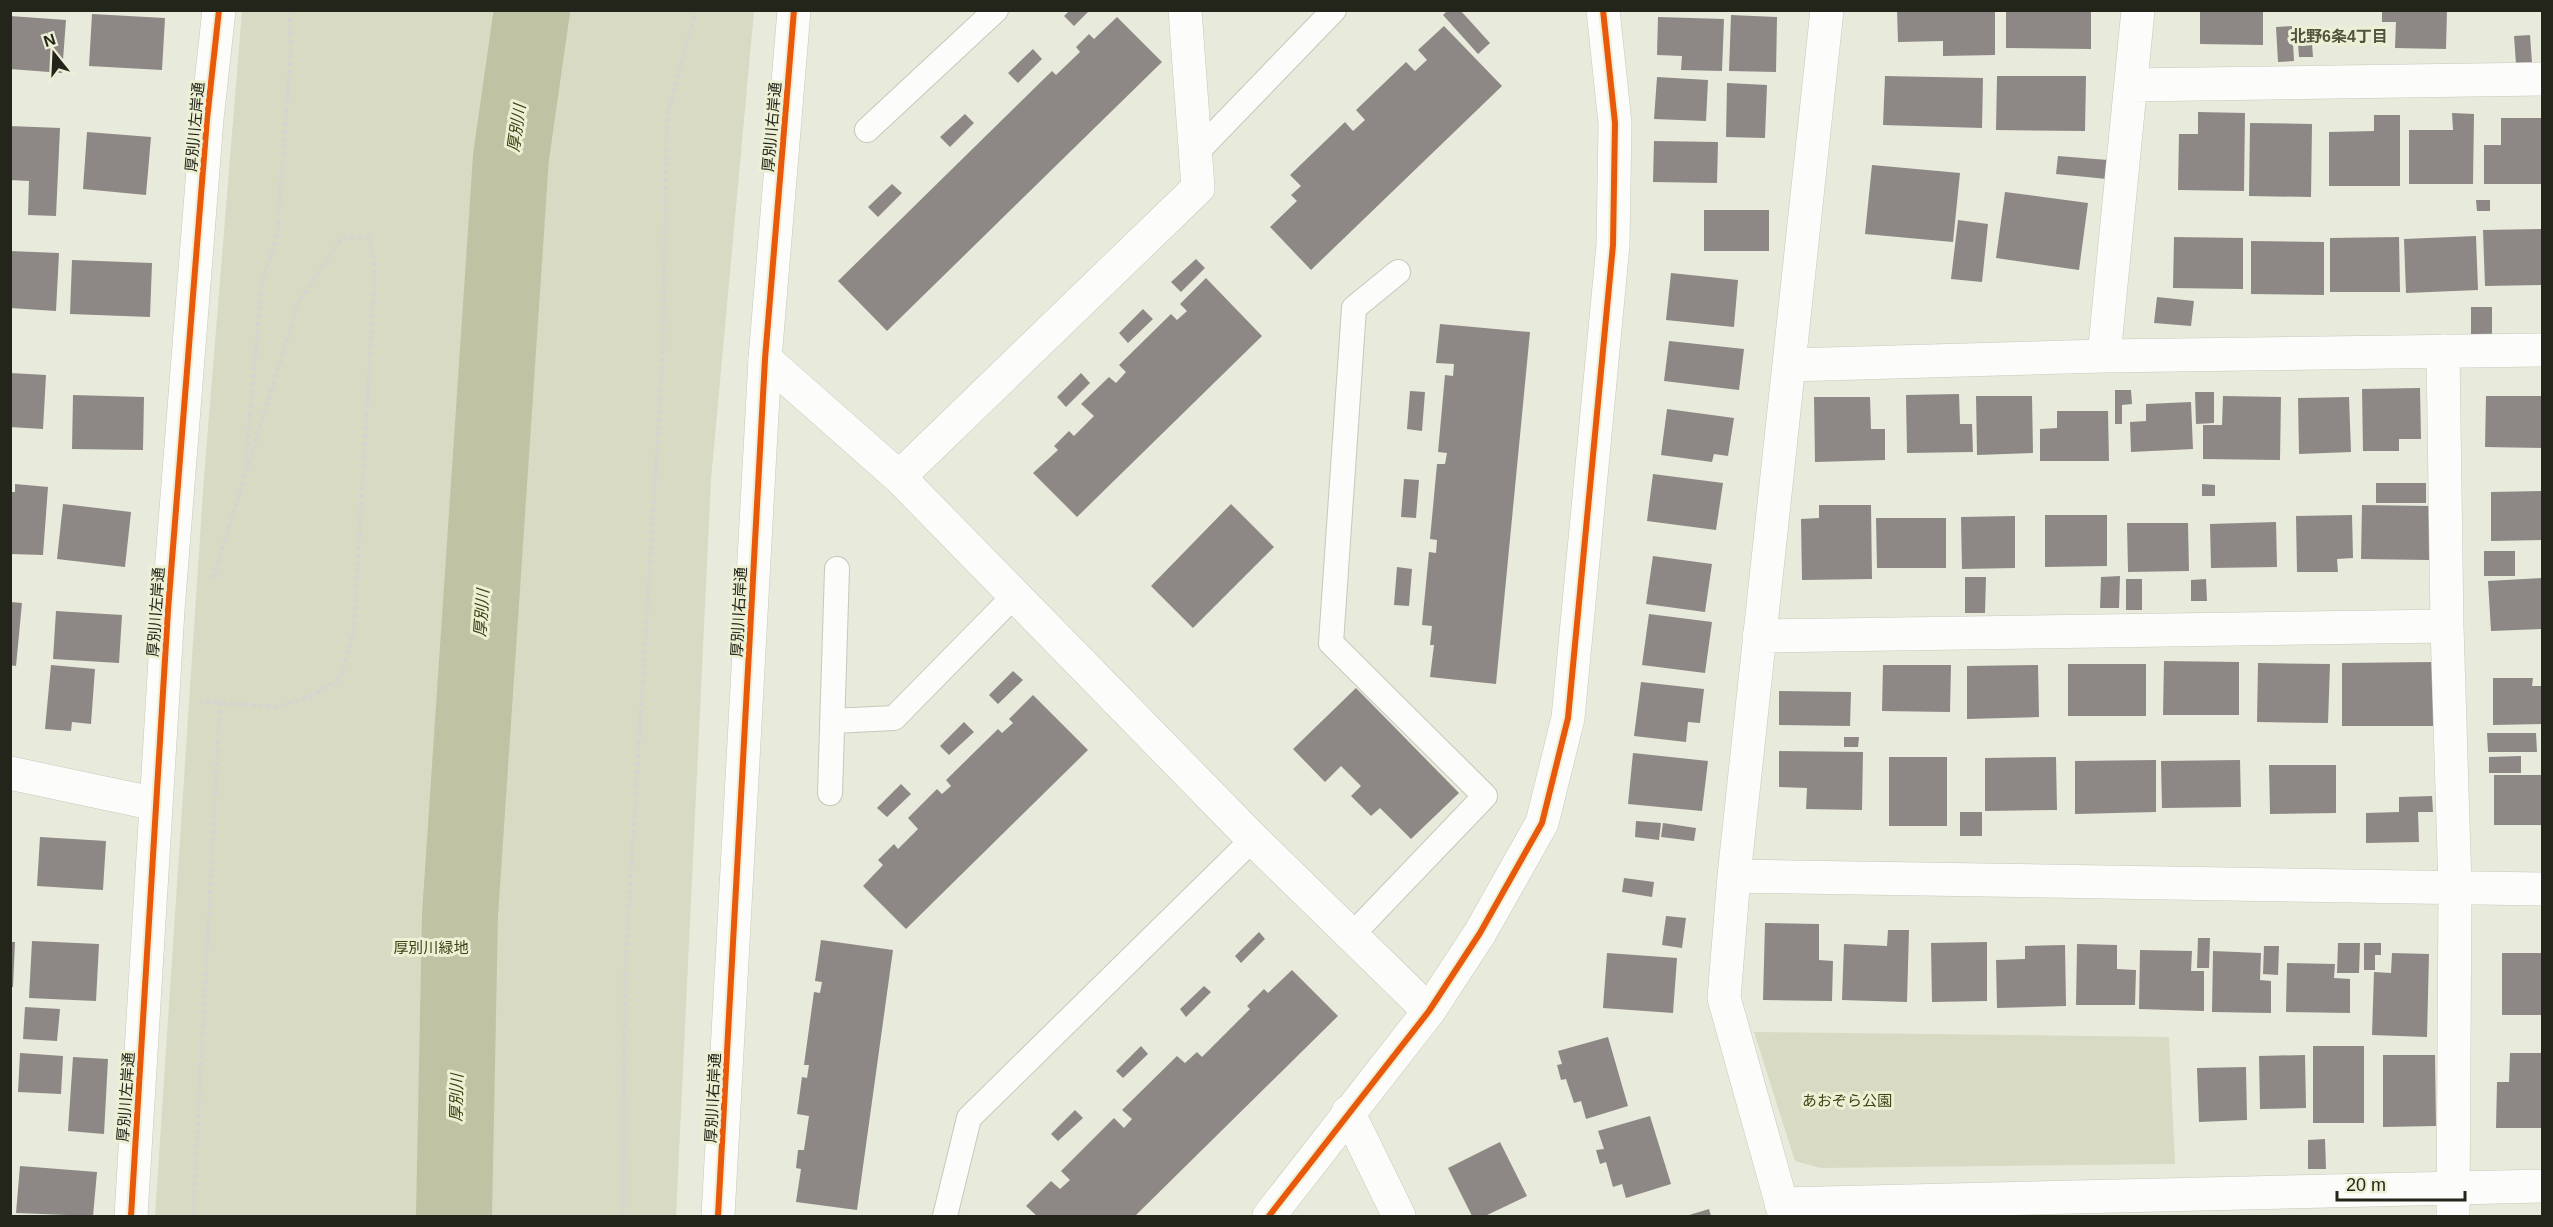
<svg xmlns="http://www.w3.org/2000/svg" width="2553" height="1227" font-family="Helvetica,'Noto Sans JP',sans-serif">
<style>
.green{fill:#d8dac3}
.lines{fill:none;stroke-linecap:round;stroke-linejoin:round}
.river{stroke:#c0c3a3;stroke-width:76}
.building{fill:#8d8885}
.service-casing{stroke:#c7c8bc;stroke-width:26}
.minor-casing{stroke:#c7c8bc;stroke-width:34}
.tertiary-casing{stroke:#c7c8bc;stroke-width:34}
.path{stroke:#d4d5d0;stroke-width:4;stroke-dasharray:4.5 3;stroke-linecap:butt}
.service{stroke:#fcfcfa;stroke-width:24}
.minor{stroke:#fcfcfa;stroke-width:33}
.tertiary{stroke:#fcfcfa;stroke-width:33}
.cycleway-casing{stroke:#edf0d5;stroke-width:10}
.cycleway{stroke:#e8590c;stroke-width:6}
.labels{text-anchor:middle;stroke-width:6;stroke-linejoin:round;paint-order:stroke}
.street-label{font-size:15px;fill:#23241a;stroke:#edf0d5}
.park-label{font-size:15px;fill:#3e4111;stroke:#edf0d5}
.neighbourhood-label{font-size:16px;font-weight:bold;fill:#52543d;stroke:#edf0d5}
.water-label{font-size:16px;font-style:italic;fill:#3c3e0e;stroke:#edf0d5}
</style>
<rect width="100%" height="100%" fill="#e8eadb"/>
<path class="green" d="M242 11H754L711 479 676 1216H155L204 477Z
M1754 1032 2169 1037 2175 1164 1821 1168 1795 1161Z"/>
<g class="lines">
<path class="river" d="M454 1216 460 915 511 157 532 10"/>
</g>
<path class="building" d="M1070 10H1090L1074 26 1064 16Z
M1448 10H1460L1490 43 1478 54 1443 15Z
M1897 10H1995V55L1943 56V41L1898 42Z
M2006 10H2091V49L2006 48Z
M2200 10H2263V45L2200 44Z
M2382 10H2447L2446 49 2395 48 2396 22H2382Z
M92 14 165 18 162 70 89 66Z
M1731 15 1777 17 1776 72 1729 71Z
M10 16 66 20 62 73 10 69Z
M1117 17 1162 62 887 331 838 281 1052 71 1056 75 1080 52 1076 47 1089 34 1094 39Z
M1658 17 1724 19 1722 71 1681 70 1682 56 1657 55Z
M1444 26 1502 86 1311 270 1270 227 1297 201 1291 195 1301 186 1290 175 1345 122 1353 131 1365 120 1356 110 1406 62 1415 71 1427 60 1418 50Z
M2292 26 2294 61 2278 62 2276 27Z
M2311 30 2313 57H2299L2297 31Z
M2530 35 2532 63 2516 64 2514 36Z
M1033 49 1042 59 1018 83 1008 73Z
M1885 76 1983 78 1982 128 1883 125Z
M1997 76H2086L2085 131 1996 130Z
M1657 77 1708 80 1706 121 1654 119Z
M1727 83 1767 85 1765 138 1726 137Z
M2198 112 2245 113 2244 191 2178 190 2179 134H2198Z
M2452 113 2474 114 2473 184H2409V130H2453Z
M965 114 974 123 950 147 940 137Z
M2374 115H2400V186H2329V132L2374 131Z
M2501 118H2542V184H2484V145H2501Z
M2250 123 2312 124 2311 197 2249 196Z
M10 126 60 128 56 216 28 215 29 181 10 180Z
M87 132 151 137 146 195 83 189Z
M1654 141 1718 142 1717 183 1653 182Z
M2058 156 2108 160 2107 179 2056 174Z
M1872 165 1960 173 1953 242 1865 234Z
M892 184 902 193 878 217 868 207Z
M2005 192 2088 203 2079 270 1996 258Z
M2476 200H2490V211H2477Z
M1704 210H1769V251H1704Z
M1958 220 1988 224 1982 282 1951 279Z
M2542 229V285L2485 286 2483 230Z
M2476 236 2478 290 2406 293 2404 239Z
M2174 237 2243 238V289L2173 288Z
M2399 237 2400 292H2330V238Z
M2251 241 2324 242V295L2251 294Z
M10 251 59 253 56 311 10 308Z
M1196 259 1205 268 1181 292 1171 282Z
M72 260 152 263 150 317 70 314Z
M1671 273 1738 280 1734 327 1666 320Z
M1206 278 1262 336 1077 517 1033 473 1058 450 1054 446 1069 431 1074 436 1094 416 1081 404 1109 377 1116 383 1126 372 1119 365 1171 314 1177 320 1187 311 1180 304Z
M2157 297 2194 301 2191 326 2154 323Z
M2471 307H2492V339H2471Z
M1143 309 1153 319 1128 343 1119 333Z
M1440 324 1530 332 1496 684 1430 677 1434 645H1430L1432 626 1422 625 1429 552 1436 553 1437 540 1430 539 1437 464H1445L1447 453 1438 452 1445 375 1453 376 1454 364 1436 363Z
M1669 341 1744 349 1739 390 1664 381Z
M10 373 46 375 43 429 10 427Z
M1081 373 1090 383 1066 407 1057 397Z
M2420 388 2421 439H2399V451H2363L2362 389Z
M2115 390H2131L2132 404 2122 405V424H2115Z
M1410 391 1425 392 1422 431 1407 429Z
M2195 392H2214V423L2196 424Z
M1959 394 1960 424H1972L1973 452 1907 453 1906 395Z
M73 395 144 397 143 450 72 449Z
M1976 396H2032L2033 453 1977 455Z
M2223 396 2281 397 2280 460 2203 459V425H2222Z
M2486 396H2542V448L2485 447Z
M1814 397H1870L1871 429H1885V460L1815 462Z
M2349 397 2351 452 2299 454 2298 398Z
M2191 402 2193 449 2131 452 2130 422 2146 421V404Z
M1667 409 1734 418 1728 456 1714 454 1712 462 1661 455Z
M2057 411H2108L2109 461H2040V429L2057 428Z
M1653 474 1723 483 1716 530 1647 521Z
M1404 479 1419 480 1416 518 1401 517Z
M2376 483H2426V503H2376Z
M15 484 48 487 43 555 10 554V492H15Z
M2202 484 2215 485V496H2202Z
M2542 491V540L2491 541V492Z
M63 504 131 512 125 567 57 559Z
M1231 504 1274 547 1193 628 1151 586Z
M1819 505H1871L1872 579 1802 580 1801 519 1819 518Z
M2362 505 2430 506 2429 560 2361 559Z
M2045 515H2107V566L2045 567Z
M2352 515 2353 558 2337 559 2338 572H2297L2296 516Z
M2015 516V568L1962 569 1961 517Z
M1876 518H1946V568H1877Z
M2276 522 2277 567 2211 568 2210 524Z
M2127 523H2188L2189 571 2128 572Z
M2484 551H2515V576H2484Z
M1653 556 1712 564 1705 612 1646 604Z
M1397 567 1412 569 1409 606 1394 605Z
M2120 576 2119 608H2100L2101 577Z
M1965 577H1986L1985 613H1965Z
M2542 578V629L2491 631 2488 581Z
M2126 579H2142V610H2126Z
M2206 579 2207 601H2191V580Z
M10 602 22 603 16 666 10 665Z
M56 611 122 615 119 663 53 659Z
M1649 614 1712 622 1705 673 1642 665Z
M2164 661 2239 662V715H2163Z
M2433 662V726H2342V663Z
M2258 663 2330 664 2328 723 2257 722Z
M2068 664H2146V716H2068Z
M51 665 95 669 91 724 72 722 71 731 45 729Z
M1883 665H1951L1950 712 1882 711Z
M2038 665 2039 717 1967 719V666Z
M1013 671 1023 680 998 704 989 695Z
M2493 678H2533L2532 686H2542V724L2493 725Z
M1641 682 1704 689 1700 723 1688 722 1686 742 1634 736Z
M1356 688 1459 793 1411 839 1380 808 1371 816 1351 796 1361 786 1341 766 1325 782 1293 749Z
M1779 691 1851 692 1850 726 1779 725Z
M1033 695 1088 750 906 929 863 886 883 865 878 860 894 844 898 849 918 829 908 818 937 789 942 794 951 786 946 780 998 729 1002 733 1013 723 1009 719Z
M964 722 974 732 949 755 940 746Z
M2487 733H2536L2537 752H2488Z
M1844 737H1859L1858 747H1844Z
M1779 751 1863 752 1862 810 1806 809 1807 788 1779 787Z
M1633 753 1708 761 1702 811 1628 804Z
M2521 756V773H2489V757Z
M1889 757H1947V826H1889Z
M2056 757 2057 810 1985 811V758Z
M2156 760V812L2075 814V761Z
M2240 760 2241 807 2162 808 2161 761Z
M2269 765H2336V813L2270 814Z
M2494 775H2542V825H2494Z
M901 784 911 794 887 817 877 808Z
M2432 796 2433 812H2418L2419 842 2366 843V813L2399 812V797Z
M1960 812H1982V836H1960Z
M1636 821 1661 823 1659 840 1635 837Z
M1663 823 1696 828 1694 841 1661 837Z
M40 837 106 841 103 890 37 886Z
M1624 878 1654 882 1652 897 1622 892Z
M1666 916 1686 918 1682 948 1662 945Z
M1765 923 1819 924V960L1833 961 1832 1001 1763 1000Z
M1888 930H1909L1907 1002 1842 1000 1844 944 1887 946Z
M1259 932 1265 939 1241 963 1235 956Z
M2198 938H2210L2209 968H2197Z
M821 940 893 950 857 1210 796 1202 801 1169 796 1168 798 1150H804L809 1116 797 1114 802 1077 807 1078 809 1065H804L814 992 820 993 822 982 815 981Z
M32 941 99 944 96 1001 29 998Z
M10 942H15L13 987H10Z
M1987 942V1001L1932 1002 1931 943Z
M2338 943H2360L2359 973H2337Z
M2364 943H2381V955H2375V970H2364Z
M2077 944 2117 945V969L2136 970 2135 1005H2076Z
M2065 945 2066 1006 1997 1008 1996 960 2025 959V946Z
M2264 946H2279L2278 975 2263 974Z
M2140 950 2192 951 2191 971H2204V1011L2139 1009Z
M2213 951 2261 953 2260 980 2271 981V1013L2212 1012Z
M1607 953 1677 958 1673 1013 1603 1008Z
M2392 953 2429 954 2427 1037 2372 1035 2374 972 2391 973Z
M2502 953H2542V1015H2502Z
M2287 963 2335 964 2334 978 2350 979V1013L2286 1012Z
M1292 970 1338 1016 1135 1216H1037L1026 1206 1051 1181 1060 1189 1070 1180 1061 1171 1114 1118 1124 1128 1132 1119 1122 1110 1177 1056 1185 1063 1197 1052 1202 1057 1250 1009 1247 1006 1264 989 1268 993Z
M1204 986 1211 992 1186 1017 1180 1009Z
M25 1007 60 1009 57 1041 23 1039Z
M1608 1037 1628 1106 1586 1119 1581 1101 1574 1103 1566 1079 1561 1080 1557 1065 1562 1064 1558 1051Z
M1141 1046 1148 1054 1123 1078 1116 1071Z
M2313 1046H2364V1123H2313Z
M20 1053 63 1056 61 1094 18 1092Z
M2510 1053H2542V1128H2496L2497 1082H2509Z
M2305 1055 2306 1108 2260 1109 2259 1056Z
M2383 1055H2435L2436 1126 2383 1127Z
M73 1057 108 1059 104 1134 68 1131Z
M2246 1067 2247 1120 2199 1122 2197 1068Z
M1075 1110 1083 1118 1058 1141 1051 1134Z
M1650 1116 1671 1184 1626 1198 1622 1184 1613 1187 1606 1162 1600 1164 1596 1150 1604 1149 1598 1131Z
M2325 1139 2326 1169H2308V1140Z
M1500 1142 1527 1196 1485 1216H1472L1448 1168Z
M20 1166 97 1172 93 1216 16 1213Z
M1709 1209 1711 1216H1686Z"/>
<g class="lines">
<g class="service-casing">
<path id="service" d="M867 130 996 10
M1196 153 1334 10
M832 721 894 718 1015 595
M830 793 837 569
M1351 936 1485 796 1331 643 1354 308 1398 272
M945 1216 969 1118 1253 839"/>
</g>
<g class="minor-casing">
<path id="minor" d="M2131 85 2542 79
M2443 351 2447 626 2455 887 2453 1216
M2104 356 2138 10
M765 359 899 477 1253 839 1429 1011
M1790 365 2104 356 2542 350
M899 477 1198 188 1185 10
M1759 636 2447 626
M10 773 156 804
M1734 876 2542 889
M1348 1112 1399 1216
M1781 1204 2542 1186
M131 1216 168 610 207 119 219 10
M1785 1216 1724 998 1734 876 1827 10"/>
</g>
<g class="tertiary-casing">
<path id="tertiary" d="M718 1216 765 359 794 10
M1269 1216 1429 1011 1480 933 1542 823 1568 718 1613 245 1615 123 1603 10"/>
</g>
<path class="path" d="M245 468 262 281 277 236 291 49 289 10
M199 701 276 707 312 696 340 678 354 629 375 270 370 237 342 238 299 301 214 575 209 579
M193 1216 220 702
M623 1216 625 970 663 350 667 115 696 10"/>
<use href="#service" class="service"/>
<use href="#minor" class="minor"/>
<use href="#tertiary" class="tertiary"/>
<g class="cycleway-casing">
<path id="cycleway" d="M131 1216 168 610 207 119 219 10
M718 1216 765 359 794 10
M1269 1216 1429 1011 1480 933 1542 823 1568 718 1613 245 1615 123 1603 10"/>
</g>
<use href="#cycleway" class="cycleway"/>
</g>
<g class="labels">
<g class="street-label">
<text transform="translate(195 127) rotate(-85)" y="5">厚別川左岸通</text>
<text transform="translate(772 127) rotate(-85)" y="5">厚別川右岸通</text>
<text transform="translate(156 612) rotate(-86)" y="5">厚別川左岸通</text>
<text transform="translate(739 612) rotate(-87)" y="5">厚別川右岸通</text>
<text transform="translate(126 1097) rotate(-86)" y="5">厚別川左岸通</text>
<text transform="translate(713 1098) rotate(-87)" y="5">厚別川右岸通</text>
</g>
<g class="park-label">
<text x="431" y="953">厚別川緑地</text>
<text x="1847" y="1106">あおぞら公園</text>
</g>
<g class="neighbourhood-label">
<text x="2339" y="42">北野6条4丁目</text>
</g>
<g class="water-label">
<text transform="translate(516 128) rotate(-82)" y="6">厚別川</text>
<text transform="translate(481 613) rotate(-86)" y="6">厚別川</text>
<text transform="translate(456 1098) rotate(-89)" y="6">厚別川</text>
</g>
</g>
<rect width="2553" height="1227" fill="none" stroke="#23241a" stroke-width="24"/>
<g transform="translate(54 54) rotate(342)" stroke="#edf0d5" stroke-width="4.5" paint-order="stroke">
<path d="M0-4.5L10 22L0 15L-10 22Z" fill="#23241a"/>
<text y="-9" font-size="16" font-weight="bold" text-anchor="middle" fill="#23241a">N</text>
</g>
<path d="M2337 1191v9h128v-9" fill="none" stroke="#23241a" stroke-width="3"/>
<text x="2346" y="1191" font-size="18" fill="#23241a" stroke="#edf0d5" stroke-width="4.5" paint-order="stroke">20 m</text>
</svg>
